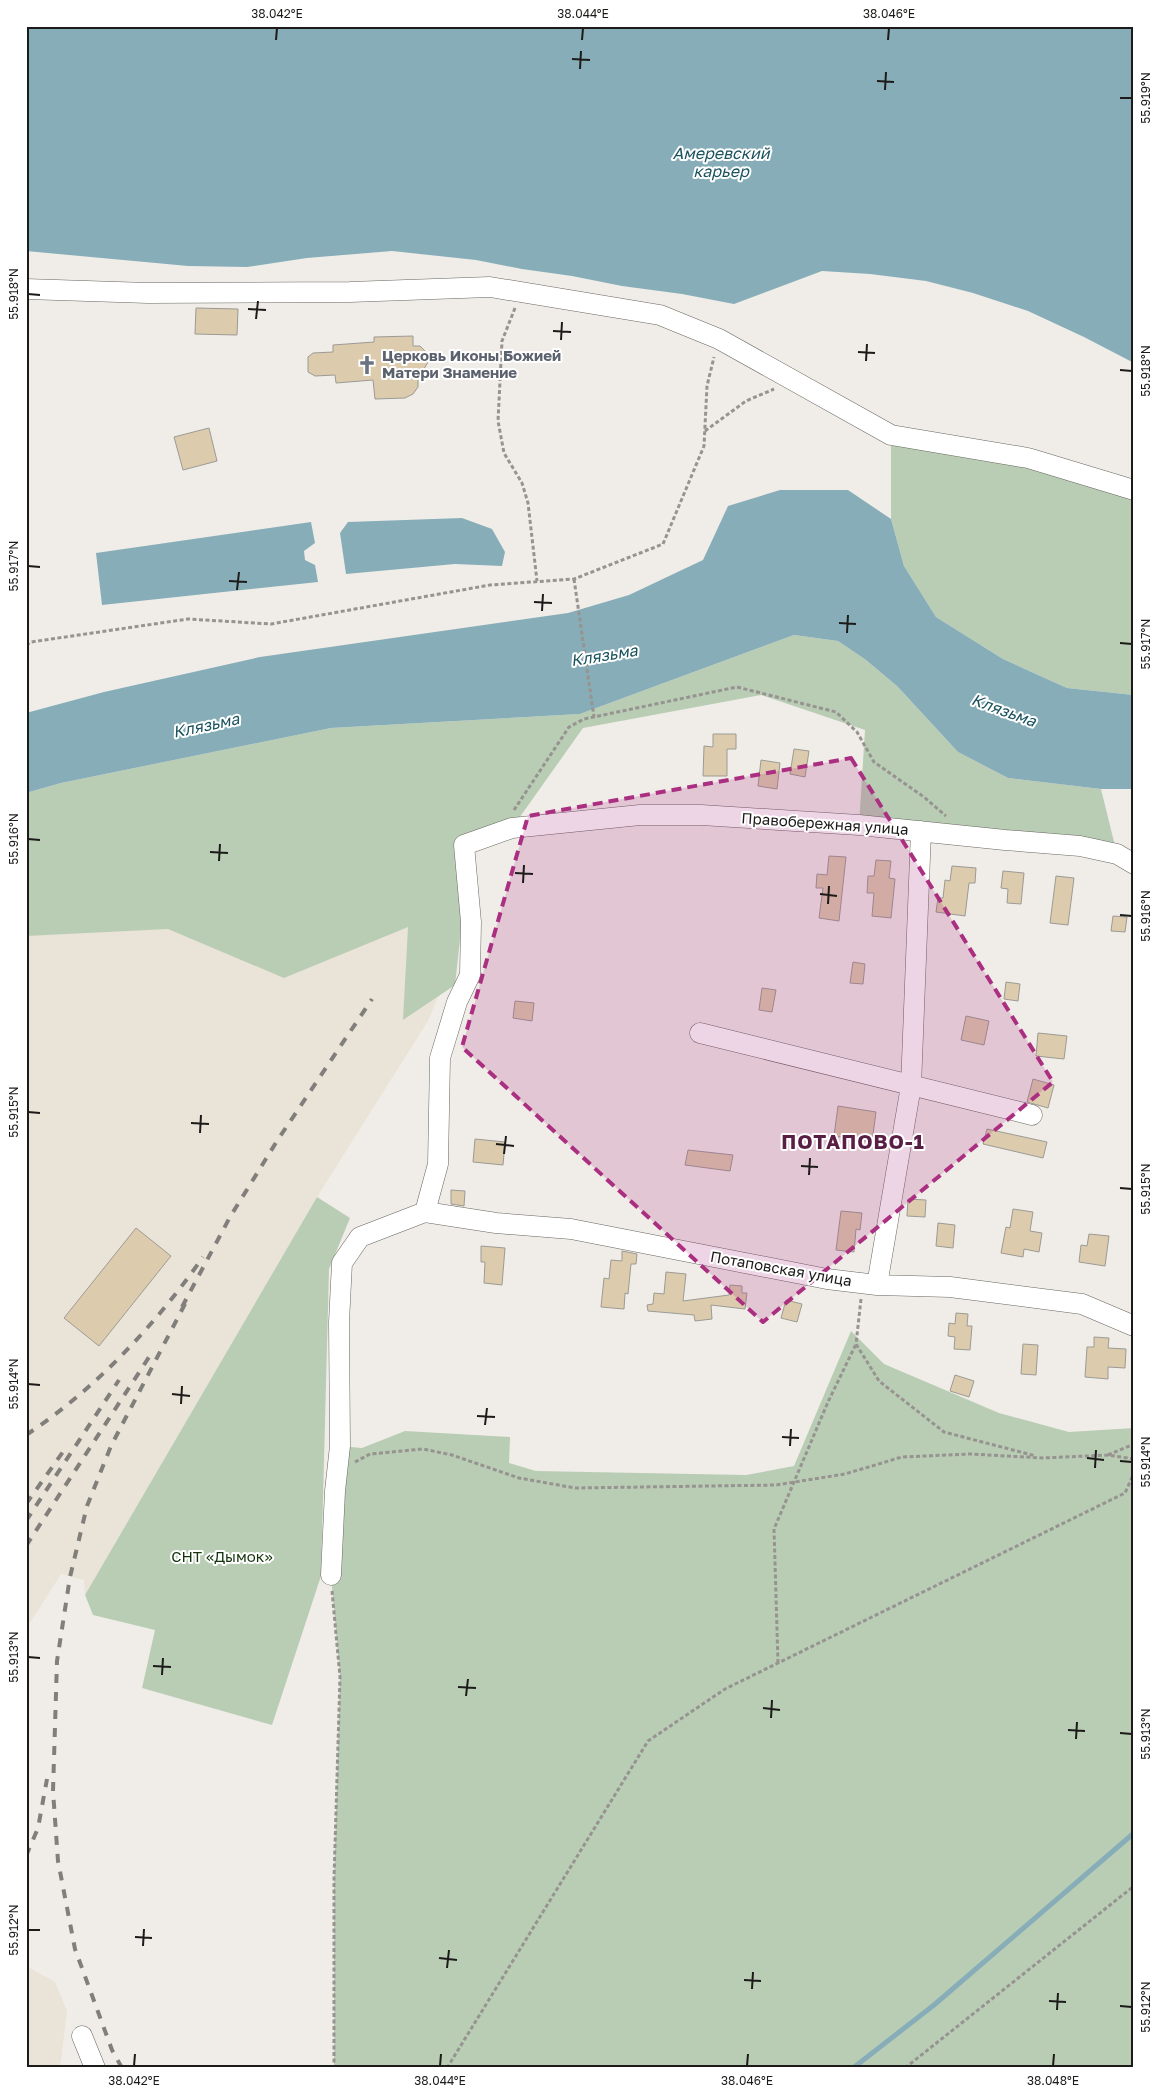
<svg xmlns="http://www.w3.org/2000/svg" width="1160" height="2094" font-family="'Golos Text',sans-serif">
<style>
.built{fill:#eae3d7}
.green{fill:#b9cdb5}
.water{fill:#87aeb8}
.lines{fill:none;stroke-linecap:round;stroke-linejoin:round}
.stream{stroke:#87aeb8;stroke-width:5}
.building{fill:#dcccad;stroke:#9c9a95}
.minor-casing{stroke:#686661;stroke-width:21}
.path{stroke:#969390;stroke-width:3;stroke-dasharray:4 2.5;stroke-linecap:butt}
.minor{stroke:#fff;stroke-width:20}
.rail{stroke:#817f7c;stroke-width:4;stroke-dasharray:9 9;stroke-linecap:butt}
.marked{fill:#ab2f81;fill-opacity:0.2;stroke:#ab2f81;stroke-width:4;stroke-dasharray:10 6;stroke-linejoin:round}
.ticks{fill:none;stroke:#1c1b19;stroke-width:2}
.labels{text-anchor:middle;stroke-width:4;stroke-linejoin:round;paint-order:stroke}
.worship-label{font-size:15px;font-weight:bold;fill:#5b616d;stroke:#fff;text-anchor:start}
.street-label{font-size:15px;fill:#1c1b19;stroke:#fff}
.park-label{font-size:15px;fill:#14340d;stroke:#fff}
.water-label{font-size:16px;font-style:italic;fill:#1a525e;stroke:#fff}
.district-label{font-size:20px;font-weight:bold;letter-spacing:1px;fill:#591e44;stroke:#fff}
.neatline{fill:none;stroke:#1c1b19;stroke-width:2}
.ticks-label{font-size:12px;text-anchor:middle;fill:#1c1b19}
</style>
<rect width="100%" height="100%" fill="#f0ede8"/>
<path class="built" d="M331 728 456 954 428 1021 317 1197 85 1595 84 1580 61 1574 26 1629V793Z
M26 1966 55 1982 67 2011 60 2068H26Z"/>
<path class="green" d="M891 435 1134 490V695L1067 688 1003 659 936 617 904 566 891 519Z
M794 635 838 641 866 660 897 686 958 752 1008 778 1101 789 1117 854 859 825 865 730 761 695 583 728 512 828 457 838 463 912 455 985 403 1020 408 927 284 978 168 929 26 936V793L61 783 331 728 580 714Z
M317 1197 350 1218 329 1269 321 1576 272 1725 142 1688 155 1630 93 1615 85 1595Z
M851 1331 884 1364 999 1413 1069 1432 1134 1428V2068H334V1879L340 1677 331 1575 340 1446 362 1448 405 1431 510 1437 509 1463 536 1471 746 1475 794 1466Z"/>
<path class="water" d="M26 26H1134V363L1084 337 1028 311 973 293 926 281 870 274 822 271 734 304 682 294 622 286 572 276 522 269 476 260 392 251 307 258 247 267 188 266 26 251Z
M780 490H848L891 519 904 566 936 617 1003 659 1067 688 1134 695V789H1101L1008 778 958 752 897 686 866 660 838 641 794 635 580 714 331 728 61 783 26 793V713L104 692 260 657 568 613 629 595 703 560 728 506Z
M462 518 492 529 505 552 502 566 455 564 346 574 340 533 348 522Z
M311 522 315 543 304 551 305 560 315 565 318 582 102 605 96 553Z"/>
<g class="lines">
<path class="stream" d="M853 2068 934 2005 1134 1833"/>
</g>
<path class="building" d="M196 308 238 309 237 335 195 334Z
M413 336V346H420L426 352 428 362 424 369 418 370V387L413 394 405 398 375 399 373 380 336 383 335 375 315 376 308 372V357L313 353 333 352V345L374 342V337Z
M209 428 217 461 183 470 174 437Z
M713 734H736V749H727V776H703L704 746 713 747Z
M794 749 809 751 805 777 790 774Z
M761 760 780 763 777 789 758 786Z
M829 856 846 857 839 921 819 918 823 888H816L817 874 827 875Z
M876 860 891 861 889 878 895 879 891 918 872 916 874 893H867L868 876H874Z
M952 866 976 868 975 883H969L965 916 936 912 938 898H943L945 880 950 881Z
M1003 871 1024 873 1021 904 1007 903 1008 889 1001 888Z
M1056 876 1074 878 1068 925 1050 923Z
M1113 916 1127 917 1125 932 1111 931Z
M853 962 865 964 863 984 850 983Z
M1006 982 1020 984 1018 1001 1004 999Z
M762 988 776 990 772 1012 759 1010Z
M515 1001 534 1003 532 1021 513 1018Z
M966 1016 989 1021 984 1045 961 1040Z
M1038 1033 1067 1036 1064 1059 1036 1056Z
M1033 1079 1054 1085 1048 1108 1027 1102Z
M838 1106 876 1112 872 1142 834 1136Z
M987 1129 1047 1142 1043 1158 983 1144Z
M475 1139 505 1142 503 1165 473 1162Z
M688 1150 733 1155 730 1171 685 1165Z
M451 1190 465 1191 464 1206 451 1204Z
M908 1199 926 1200 925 1217 907 1216Z
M1013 1209 1033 1212 1030 1231 1042 1233 1039 1252 1024 1249 1023 1257 1001 1253 1006 1227 1010 1228Z
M841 1211 862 1213 860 1230 856 1229 854 1252 836 1250Z
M938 1223 955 1225 953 1248 936 1246Z
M136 1228 171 1256 99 1346 64 1318Z
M1089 1234 1109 1236 1105 1266 1079 1262 1081 1245 1087 1246Z
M481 1246 505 1248 502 1285 484 1283 485 1262H481Z
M622 1251 637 1254 636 1264H631L628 1294 625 1293 624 1309 601 1307 604 1278 609 1279 611 1260 622 1261Z
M666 1272 686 1274 683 1301 729 1295 730 1285 742 1286V1293H747L745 1309 711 1305 712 1319 695 1321 694 1315 648 1311 647 1305 653 1304 654 1293 664 1294Z
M786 1300 802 1304 797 1322 781 1318Z
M956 1313 968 1314 967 1326H972L970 1350 954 1349 955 1337 948 1336 949 1323 955 1324Z
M1094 1337 1109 1338 1108 1348 1126 1349 1125 1368 1108 1367V1379L1085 1377 1087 1347H1094Z
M1023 1344 1038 1345 1036 1375 1021 1374Z
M955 1375 974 1381 969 1397 950 1391Z"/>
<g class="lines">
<g class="minor-casing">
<path id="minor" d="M26 289 148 293 350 292 490 287 660 315 719 339 891 435 1028 458 1134 490
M700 1033 1032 1115
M425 1212 438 1164 440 1058 457 1002 470 975 471 922 464 845 512 828 640 815H701L859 825 1005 840 1080 846 1117 854 1134 864
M877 1285 911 1086 921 831
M331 1575 335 1491 340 1446 339 1322 342 1263 360 1237 425 1212 496 1223 571 1229 827 1279 877 1285 950 1287 1082 1304 1134 1326
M82 2036 95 2068"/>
</g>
<path class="path" d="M515 308 502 341 498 421 504 453 522 483 528 503 537 581
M705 431 746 401 774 389
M574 579 594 717
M26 645 31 642 188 619 271 624 490 585 574 579 663 544 704 446 707 386 714 357
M514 810 569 727 584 719 737 687 836 712 857 732 874 762 924 797 946 816
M861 1299 856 1344 879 1381 944 1432 1036 1456
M1108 1455 1134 1444
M355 1462 370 1454 423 1449 452 1455 519 1478 575 1488 776 1485 845 1474 902 1457 970 1454 1043 1458 1108 1455 1134 1459
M332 1591 340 1677 334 1879V2068
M778 1663 774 1529 828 1402 856 1344
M447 2068 648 1741 725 1689 1125 1493 1134 1473
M905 2068 1134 1886"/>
<use href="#minor" class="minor"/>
<path class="rail" d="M182 1307 230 1217 277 1141 372 999
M26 1435C96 1389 156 1324 203 1257
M26 1504 65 1449
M26 1521 119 1380
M26 1546 153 1351
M26 1856 38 1828 47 1779
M122 2068 112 2050 75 1949 58 1861 53 1791 57 1661 70 1577 87 1506 111 1446 186 1302"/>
</g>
<path class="marked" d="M851 758 1053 1082 763 1322 462 1047 528 816Z"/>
<path class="ticks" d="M276 40 277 28M582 40 583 28M888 40 889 28M572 59 590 60M580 69 581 51M877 81 894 82M885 90 886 72M1120 98H1132M28 294 40 295M248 309 266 310M256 319 258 301M553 331 571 332M561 340 562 322M858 352 875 353M866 361 867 344M1120 370 1132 371M28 566 40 567M229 581 247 582M237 590 239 572M534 602 552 603M542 611 543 594M839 623 856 624M847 633 848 615M1120 643 1132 644M28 839 40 840M210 852 228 853M219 861 220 844M515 873 533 874M523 883 524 865M820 894 837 896M828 904 829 886M1120 915 1132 916M28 1112 40 1113M191 1123 209 1124M200 1133 201 1115M496 1144 514 1146M504 1154 506 1136M801 1166 818 1167M809 1175 810 1158M1120 1188 1132 1189M28 1384 40 1385M172 1394 190 1396M181 1404 182 1386M477 1416 495 1417M485 1425 487 1408M782 1437 799 1438M790 1446 791 1429M1087 1458 1104 1460M1120 1461 1132 1462M1095 1468 1096 1450M28 1657 40 1658M153 1666 171 1667M162 1675 163 1658M458 1687 476 1688M466 1696 468 1679M763 1708 780 1710M771 1718 772 1700M1068 1730 1085 1731M1120 1733 1132 1734M1076 1739 1077 1722M28 1930H40M135 1937 152 1938M143 1946 144 1929M439 1958 457 1960M447 1968 449 1950M744 1980 761 1981M752 1989 753 1972M1049 2001 1066 2002M1120 2006 1132 2007M1057 2010 1058 1993M134 2066 135 2054M440 2066 441 2054M747 2066 748 2054M1053 2066 1054 2054"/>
<defs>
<g id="church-bare" transform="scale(1.5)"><path d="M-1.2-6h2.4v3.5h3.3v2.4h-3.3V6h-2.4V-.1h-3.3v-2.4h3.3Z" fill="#6b7280" stroke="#fff" stroke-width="2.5" paint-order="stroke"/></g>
</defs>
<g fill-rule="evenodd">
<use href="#church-bare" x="367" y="365"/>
</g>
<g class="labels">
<g class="worship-label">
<text x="382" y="361">Церковь Иконы Божией<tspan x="382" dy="17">Матери Знамение</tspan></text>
</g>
<g class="street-label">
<text transform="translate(825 824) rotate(4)" y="5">Правобережная улица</text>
<text transform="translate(781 1269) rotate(10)" y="5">Потаповская улица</text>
</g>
<g class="park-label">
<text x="222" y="1562">СНТ «Дымок»</text>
</g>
<g class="water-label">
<text x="721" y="159">Амеревский<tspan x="721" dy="18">карьер</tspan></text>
<text transform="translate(604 655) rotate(-9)" y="6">Клязьма</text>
<text transform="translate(1004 710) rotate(20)" y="6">Клязьма</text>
<text transform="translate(206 725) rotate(-12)" y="6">Клязьма</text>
</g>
<g class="district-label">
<text x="853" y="1149">ПОТАПОВО-1</text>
</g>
</g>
<rect width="1160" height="2094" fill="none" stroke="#ffffff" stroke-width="55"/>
<rect x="28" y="28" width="1104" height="2038" class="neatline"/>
<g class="ticks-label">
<text x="277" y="18">38.042°E</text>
<text x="583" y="18">38.044°E</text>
<text x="889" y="18">38.046°E</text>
<text transform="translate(1146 98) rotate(-90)" y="4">55.919°N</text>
<text transform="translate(14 294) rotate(-90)" y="4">55.918°N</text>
<text transform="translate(1146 371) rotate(-90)" y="4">55.918°N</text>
<text transform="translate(14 566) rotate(-90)" y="4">55.917°N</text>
<text transform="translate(1146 644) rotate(-90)" y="4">55.917°N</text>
<text transform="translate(14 839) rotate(-90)" y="4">55.916°N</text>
<text transform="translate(1146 916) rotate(-90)" y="4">55.916°N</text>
<text transform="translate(14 1112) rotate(-90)" y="4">55.915°N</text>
<text transform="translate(1146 1189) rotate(-90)" y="4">55.915°N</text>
<text transform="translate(14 1384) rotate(-90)" y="4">55.914°N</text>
<text transform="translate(1146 1462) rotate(-90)" y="4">55.914°N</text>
<text transform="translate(14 1657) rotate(-90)" y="4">55.913°N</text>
<text transform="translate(1146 1734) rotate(-90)" y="4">55.913°N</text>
<text transform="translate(14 1930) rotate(-90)" y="4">55.912°N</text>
<text transform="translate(1146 2007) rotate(-90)" y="4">55.912°N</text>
<text x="134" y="2085">38.042°E</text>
<text x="440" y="2085">38.044°E</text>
<text x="747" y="2085">38.046°E</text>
<text x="1053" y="2085">38.048°E</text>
</g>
</svg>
